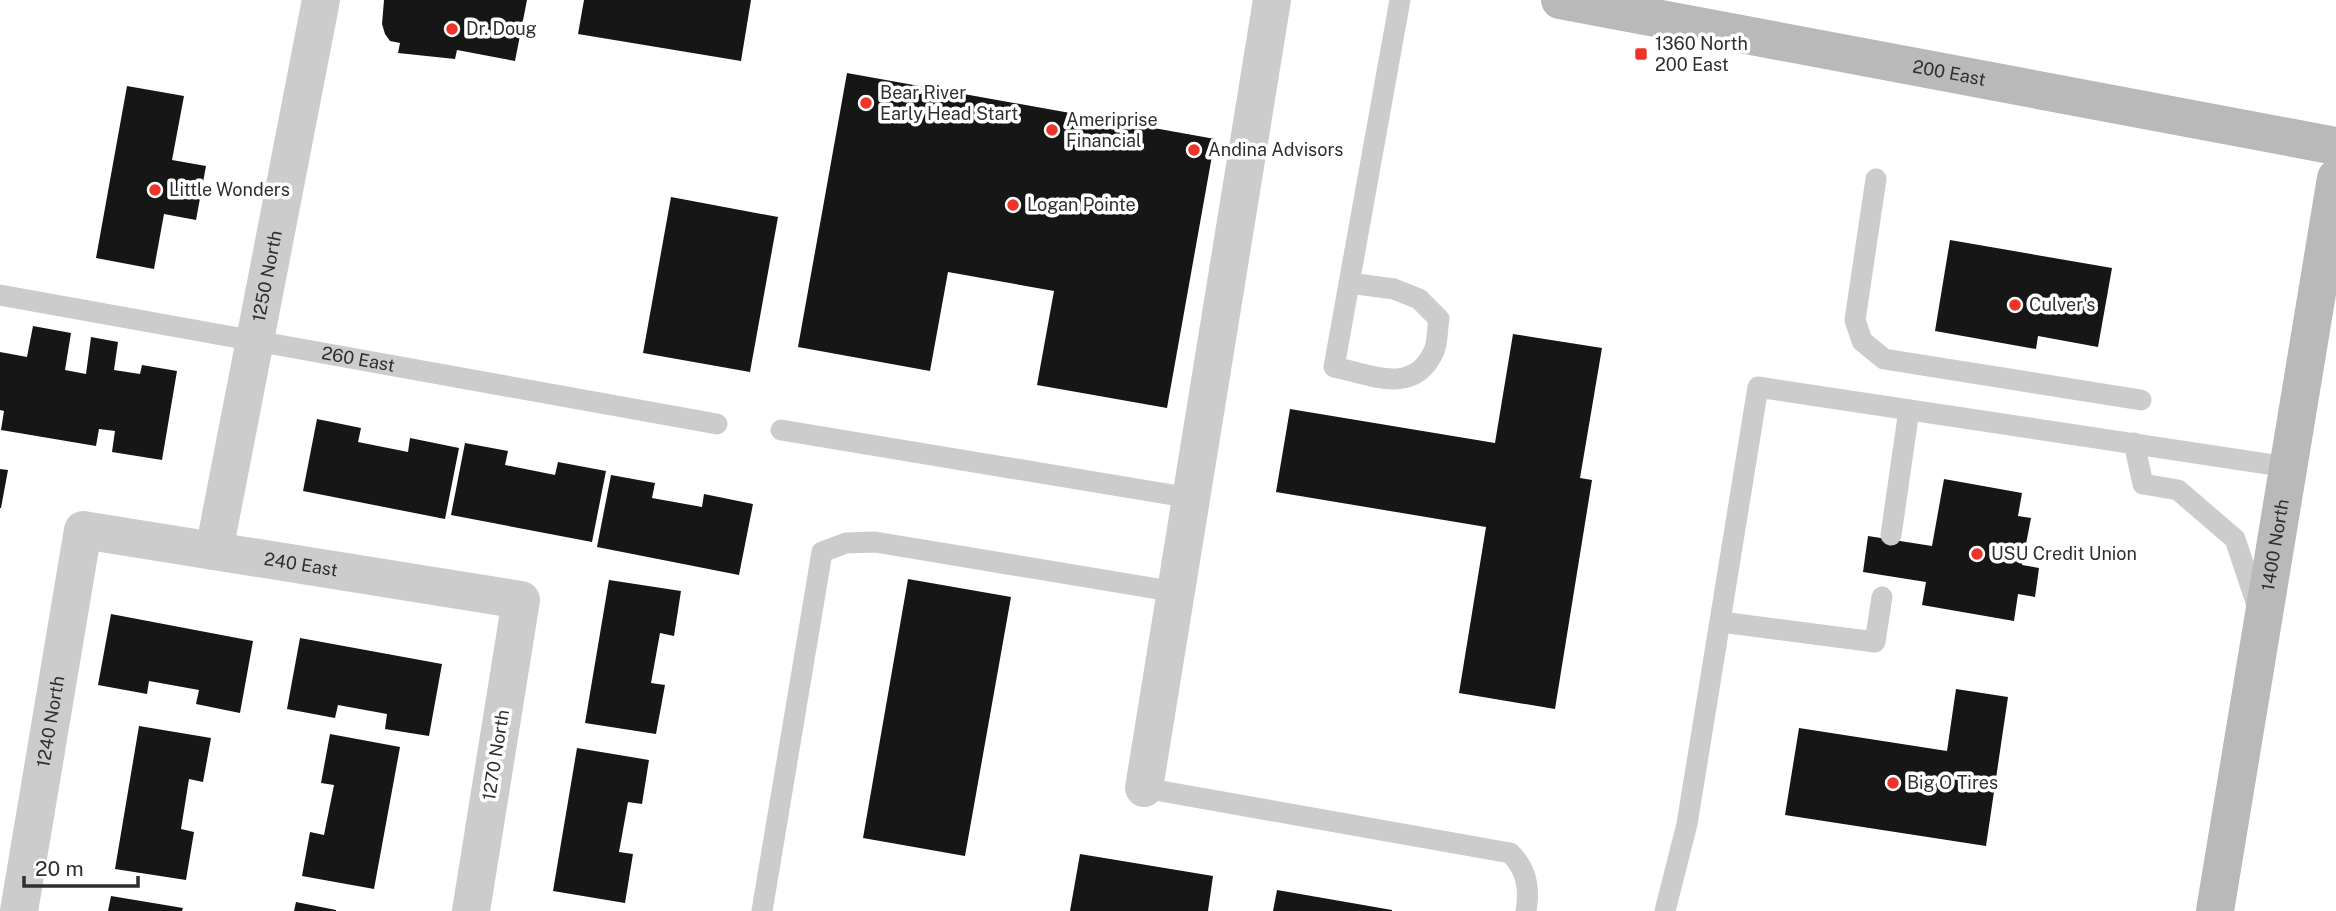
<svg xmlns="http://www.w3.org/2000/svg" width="2336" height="911" font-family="'Public Sans',sans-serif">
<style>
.building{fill:#161616}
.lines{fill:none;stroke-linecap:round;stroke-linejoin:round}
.lane{stroke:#ccc;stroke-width:21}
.street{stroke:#ccc;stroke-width:38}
.secondary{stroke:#b9b9b9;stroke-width:38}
.poi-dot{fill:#ee3329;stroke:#fff;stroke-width:2.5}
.labels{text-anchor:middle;stroke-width:7;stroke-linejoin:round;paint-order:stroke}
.poi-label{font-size:18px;fill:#2f2f2f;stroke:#fff;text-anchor:start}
.street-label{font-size:18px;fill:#2f2f2f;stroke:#fff}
</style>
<rect width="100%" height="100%" fill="#fff"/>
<path class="building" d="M384 0H527L515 61 457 50 455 59 398 53 400 43 390 41 385 34 382 24Z
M584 0H751L741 61 578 34Z
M847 73 1215 139 1167 408 1037 385 1054 291 948 272 930 371 798 347Z
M127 86 184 96 172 160 206 166 196 220 164 214 154 269 96 258Z
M671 197 778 217 750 372 643 353Z
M1950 240 2112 268 2098 347 2038 336 2036 349 1935 331Z
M33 326 71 333 65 370 86 374 91 337 118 342 114 370 140 374 142 365 177 371 162 460 112 452 115 431 99 429 96 446 1 430 4 411 0 410V352L27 357Z
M1513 334 1602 348 1580 478 1592 480 1555 709 1459 693 1486 527 1276 492 1290 409 1495 443Z
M317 419 361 428 358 442 408 452 410 438 459 448 445 519 303 491Z
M465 443 508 451 505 465 555 475 558 462 606 471 592 542 451 515Z
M0 469 8 470 1 508H0Z
M611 475 655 483 652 498 702 507 704 494 753 504 739 575 597 547Z
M1944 479 2022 493 2018 516 2031 518 2022 565 2039 568 2035 597 2018 594 2014 621 1922 605 1926 582 1863 572 1868 536 1932 546Z
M908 579 1011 597 965 856 863 838Z
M609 580 681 591 674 636 660 633 651 683 665 685 656 734 585 723Z
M111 614 253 641 240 713 196 704 199 690 149 681 147 694 98 685Z
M300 638 442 664 429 736 385 729 387 714 338 705 335 718 287 709Z
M1956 689 2008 697 1986 846 1785 815 1799 728 1947 751Z
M139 726 211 738 203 782 189 779 181 829 194 832 186 880 115 869Z
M330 734 400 747 374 889 302 876 310 832 324 835 334 785 321 783Z
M577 748 649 760 642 804 628 802 619 852 633 854 625 903 553 891Z
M1080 854 1213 876 1208 911H1070Z
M1277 890 1392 910V911H1273Z
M111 896 183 908 182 911H108Z
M296 902 336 910V911H294Z"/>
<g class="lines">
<g class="lane">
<path d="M1876 179 1855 320 1862 341 1884 359 2141 400"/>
<path d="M1349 283 1394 289 1419 299 1439 319C1437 329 1438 342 1434 351 1414 396 1372 375 1334 367L1400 0"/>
<path id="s1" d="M0 295 717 424"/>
<path d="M781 430 1191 498"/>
<path d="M2134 443 2143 484 2178 490 2235 539 2258 608"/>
<path d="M1891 535 1909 410"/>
<path d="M1721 622 1875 642 1882 597"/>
<path d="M1144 788 1510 853C1527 869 1530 889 1526 911"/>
<path d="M762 911 822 552 846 543 875 542 1176 592"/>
<path d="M1665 911 1687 824 1758 387 2288 467"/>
</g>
<g class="street">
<path id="s2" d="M214 551 321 0"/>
<path d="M1144 788 1272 0"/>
<path id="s3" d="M19 911 83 530 521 600 471 911"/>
</g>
<g class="secondary">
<path id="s4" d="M1560 0 2336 146"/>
<path id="s5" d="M2215 911 2336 178"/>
</g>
</g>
<g class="poi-dot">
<circle cx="452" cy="29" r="7"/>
<rect x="1634" y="47" width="14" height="14" rx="3.5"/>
<circle cx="866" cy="103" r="7"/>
<circle cx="1052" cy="130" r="7"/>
<circle cx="1194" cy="150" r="7"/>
<circle cx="155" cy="190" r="7"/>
<circle cx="1013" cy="205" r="7"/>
<circle cx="2015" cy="305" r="7"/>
<circle cx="1977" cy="554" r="7"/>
<circle cx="1893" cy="783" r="7"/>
</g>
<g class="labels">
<g class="poi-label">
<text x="466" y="35">Dr. Doug</text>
<text x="1655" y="50">1360 North<tspan x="1655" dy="21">200 East</tspan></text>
<text x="880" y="99">Bear River<tspan x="880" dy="21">Early Head Start</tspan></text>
<text x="1066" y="126">Ameriprise<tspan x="1066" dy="21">Financial</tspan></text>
<text x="1208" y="156">Andina Advisors</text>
<text x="169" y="196">Little Wonders</text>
<text x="1027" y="211">Logan Pointe</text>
<text x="2029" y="311">Culver's</text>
<text x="1991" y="560">USU Credit Union</text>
<text x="1907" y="789">Big O Tires</text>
</g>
<g class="street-label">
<text dy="6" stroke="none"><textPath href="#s4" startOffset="396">200 East</textPath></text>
<text dy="6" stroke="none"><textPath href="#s2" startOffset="280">1250 North</textPath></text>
<text dy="6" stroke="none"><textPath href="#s1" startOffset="364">260 East</textPath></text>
<text dy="6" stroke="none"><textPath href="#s5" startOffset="371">1400 North</textPath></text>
<text dy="6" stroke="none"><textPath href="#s3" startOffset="607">240 East</textPath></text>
<text dy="6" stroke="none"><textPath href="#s3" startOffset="192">1240 North</textPath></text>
<text transform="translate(496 755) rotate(-81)" y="6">1270 North</text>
</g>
</g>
<path d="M24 876v10h114v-10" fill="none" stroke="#2f2f2f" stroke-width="3.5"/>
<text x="35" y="876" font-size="21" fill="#2f2f2f" stroke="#ffffff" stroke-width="5" paint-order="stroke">20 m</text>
</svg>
